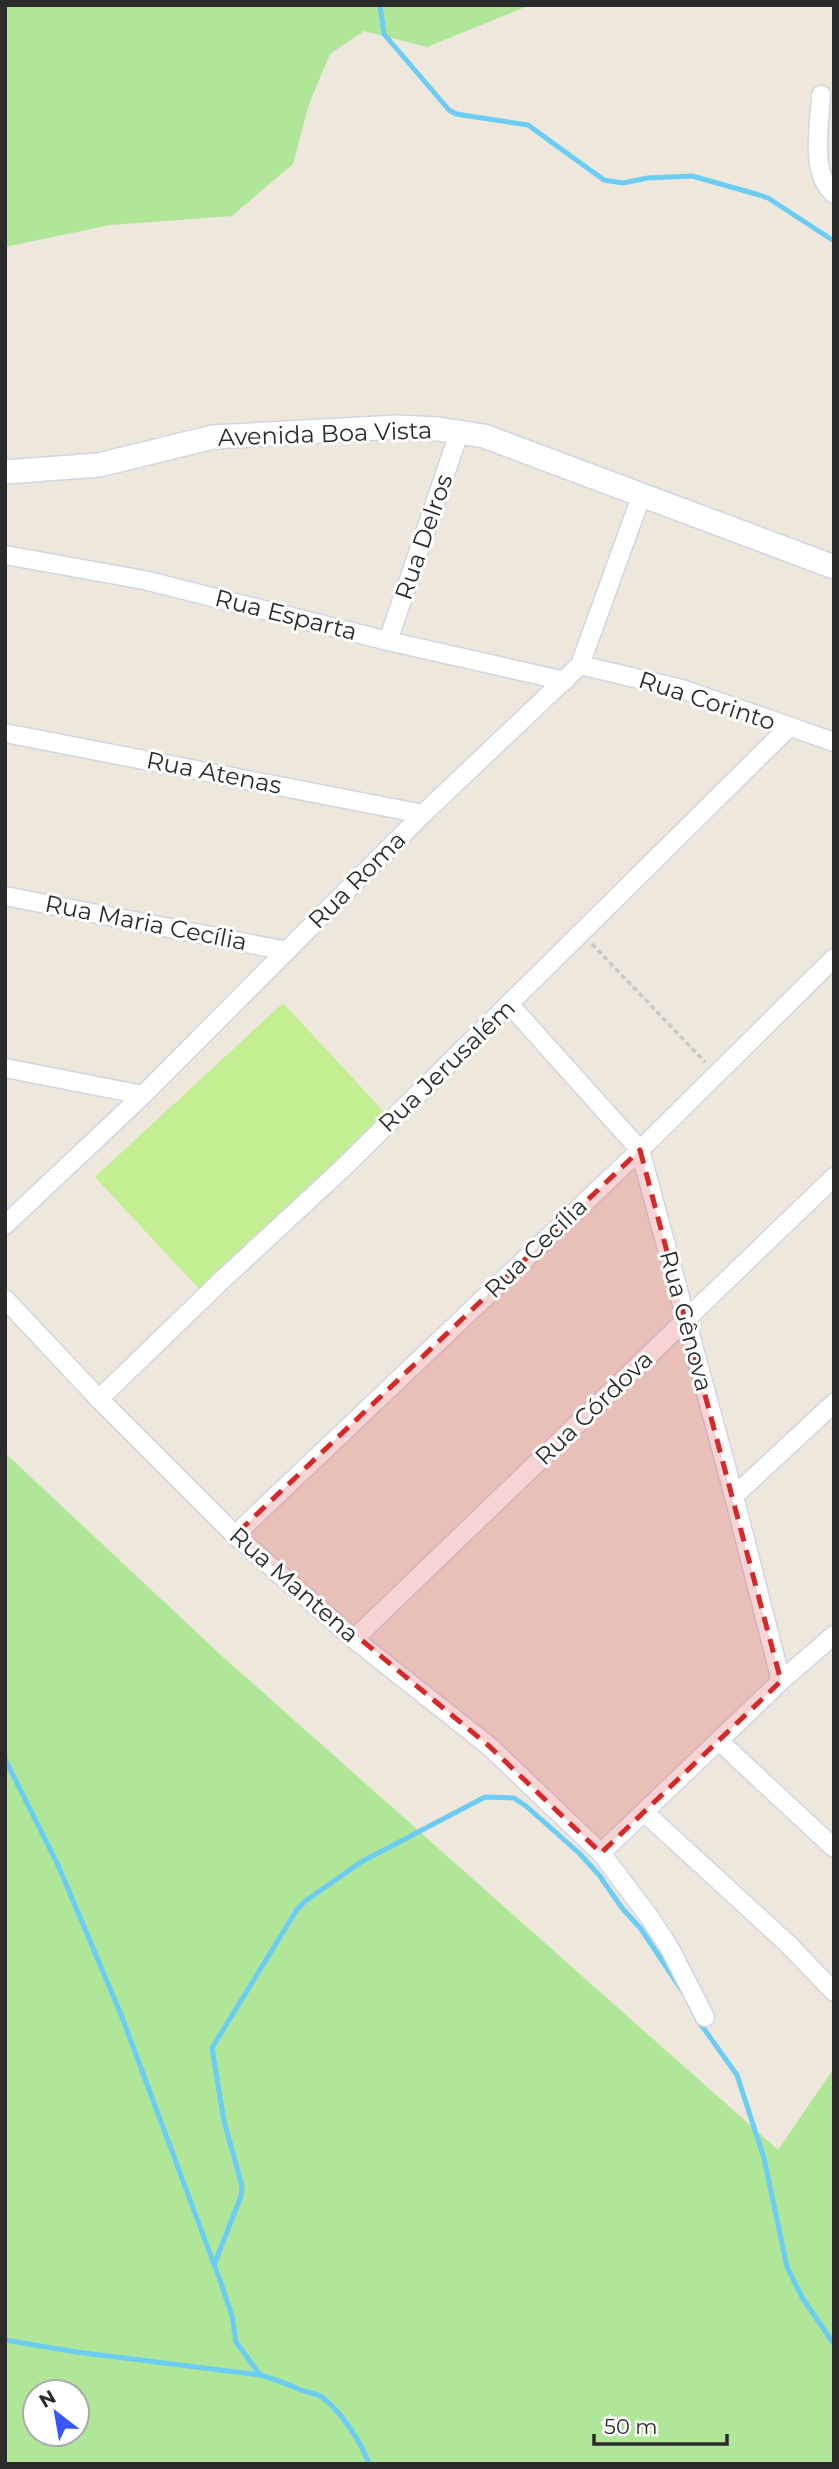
<svg xmlns="http://www.w3.org/2000/svg" width="839" height="2469" font-family="Montserrat,sans-serif">
<style>
.green{fill:#b0e697;fill-rule:evenodd}
.pitch{fill:#c4ee92}
.lines{fill:none;stroke-linecap:round;stroke-linejoin:round}
.stream{stroke:#6bccf4;stroke-width:5}
.minor-casing{stroke:#d2d5e4;stroke-width:21}
.tertiary-casing{stroke:#d2d5e4;stroke-width:26}
.path{stroke:#c8c8c8;stroke-width:3.5;stroke-dasharray:5 3.5;stroke-linecap:butt}
.minor{stroke:#fff;stroke-width:18}
.tertiary{stroke:#fff;stroke-width:23}
.marked{fill:#d62828;fill-opacity:0.2;stroke:#d62828;stroke-width:5;stroke-dasharray:14 9;stroke-linejoin:round}
.labels{text-anchor:middle;stroke-width:6;stroke-linejoin:round;paint-order:stroke}
.street-label{font-size:24px;fill:#2b2b2b;stroke:#fff}
</style>
<rect width="100%" height="100%" fill="#ede7dc"/>
<path class="green" d="M5 5H530L427 47 364 31 330 54 309 104 293 164 232 216 110 225 5 247Z
M5 1453 223 1657 778 2150 834 2068V2464H5ZM35 2392H77V2434H35Z"/>
<path class="pitch" d="M283 1003 387 1115 199 1289 95 1177Z"/>
<g class="lines">
<path class="stream" d="M380 5 384 34 449 110 456 114 528 125 604 180 623 183 648 178 692 176 756 194 768 198 834 241
M5 1759 58 1865 122 2017 221 2283 232 2316 236 2342 260 2375
M697 2019 737 2075 764 2158 787 2267 803 2299 834 2344
M214 2265 241 2196 242 2186 224 2121 212 2048 296 1911 304 1902 361 1862 485 1797 514 1798 526 1806 579 1853 599 1875 622 1908 641 1929 683 1992
M5 2340 76 2352 260 2375C275 2379 287 2384 301 2390 308 2393 316 2393 322 2397 342 2413 360 2440 369 2464"/>
<g class="minor-casing">
<path id="minor" d="M821 95C820 125 809 172 834 194
M5 555 144 580 388 641 565 681
M388 641 459 433
M580 665 682 689 834 742
M5 733 423 814
M5 896 287 951
M510 1005 640 1150 734 1496 781 1681
M5 1068 143 1095
M5 1225 143 1095 423 814 580 665 642 494
M5 1299 99 1399 235 1535 354 1639 489 1746 601 1853 650 1918 669 1947 705 2017
M99 1399 221 1281 342 1169 789 727
M734 1496 834 1403
M235 1535 640 1150 834 958
M354 1639 834 1177
M719 1741 834 1848
M644 1812 789 1945 834 1992
M601 1853 781 1681 834 1635"/>
</g>
<g class="tertiary-casing">
<path id="tertiary" d="M5 472 99 465 213 437 397 427 438 429 484 436 834 567"/>
</g>
<path class="path" d="M592 944 705 1062"/>
<use href="#minor" class="minor"/>
<use href="#tertiary" class="tertiary"/>
</g>
<path class="marked" d="M640 1150 781 1681 601 1853 489 1746 235 1535Z"/>
<g class="labels">
<g class="street-label">
<text transform="translate(325 434) rotate(-2)" y="8">Avenida Boa Vista</text>
<text transform="translate(424 537) rotate(-71)" y="8">Rua Delros</text>
<text transform="translate(286 615) rotate(14)" y="8">Rua Esparta</text>
<text transform="translate(707 701) rotate(18)" y="8">Rua Corinto</text>
<text transform="translate(214 773) rotate(11)" y="8">Rua Atenas</text>
<text transform="translate(357 880) rotate(-45)" y="8">Rua Roma</text>
<text transform="translate(146 923) rotate(11)" y="8">Rua Maria Cecília</text>
<text transform="translate(447 1066) rotate(-44)" y="8">Rua Jerusalém</text>
<text transform="translate(536 1248) rotate(-44)" y="8">Rua Cecília</text>
<text transform="translate(686 1321) rotate(75)" y="8">Rua Gênova</text>
<text transform="translate(594 1408) rotate(-44)" y="8">Rua Córdova</text>
<text transform="translate(294 1585) rotate(41)" y="8">Rua Mantena</text>
</g>
</g>
<rect width="839" height="2469" fill="none" stroke="#2b2b2b" stroke-width="14"/>
<g transform="translate(56 2413) rotate(329)"><circle r="33" fill="#ffffff" stroke="#aaaaaa" stroke-width="2"/>
<path d="M0-5L12 26L0 18L-12 26Z" fill="#3857ff"/>
<text y="-10" font-size="19" font-weight="bold" text-anchor="middle" fill="#2b2b2b">N</text>
</g>
<path d="M594 2434v10h133v-10" fill="none" stroke="#2b2b2b" stroke-width="3.5"/>
<text x="604" y="2434" font-size="21" fill="#2b2b2b" stroke="#ffffff" stroke-width="5" paint-order="stroke">50 m</text>
</svg>
